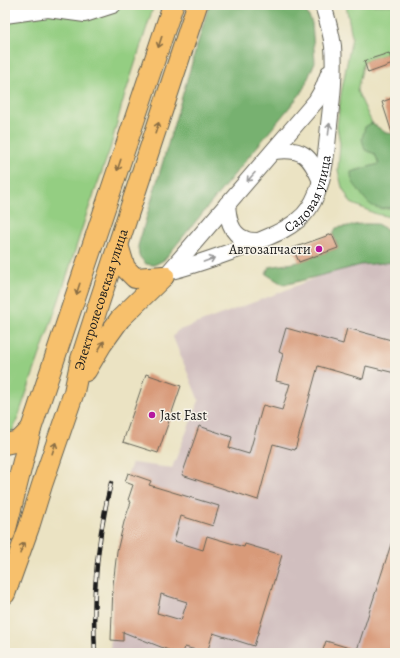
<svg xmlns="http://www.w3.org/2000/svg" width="400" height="658" font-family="Alegreya,serif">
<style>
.industrial{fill:#d1bfbf}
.green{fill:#94ce82;stroke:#58754f}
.forest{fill:#77b170;stroke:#4a6646}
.building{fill:#d89a79;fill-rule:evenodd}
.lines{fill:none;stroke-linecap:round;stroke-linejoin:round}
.minor-casing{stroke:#646256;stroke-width:18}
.major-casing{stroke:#646256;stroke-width:22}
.minor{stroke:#fff;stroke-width:16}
.major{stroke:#f7c06c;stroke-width:20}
.rail-casing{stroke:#1c1c1c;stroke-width:4.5}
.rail{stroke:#f7f3e8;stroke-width:3;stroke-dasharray:9;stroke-linecap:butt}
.oneway{stroke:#8a6e44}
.oneway2{stroke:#999}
.poi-dot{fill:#b5179e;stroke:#f7f3e8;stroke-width:1.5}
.labels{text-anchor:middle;stroke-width:3;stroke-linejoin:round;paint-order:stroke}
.street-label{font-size:14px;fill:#1c1c1c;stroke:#f7f3e8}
.poi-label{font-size:14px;fill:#1c1c1c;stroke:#f7f3e8;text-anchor:end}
</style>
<rect width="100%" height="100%" fill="#f7f3e8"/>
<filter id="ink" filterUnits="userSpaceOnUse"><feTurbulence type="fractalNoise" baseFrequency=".025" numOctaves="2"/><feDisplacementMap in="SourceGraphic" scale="8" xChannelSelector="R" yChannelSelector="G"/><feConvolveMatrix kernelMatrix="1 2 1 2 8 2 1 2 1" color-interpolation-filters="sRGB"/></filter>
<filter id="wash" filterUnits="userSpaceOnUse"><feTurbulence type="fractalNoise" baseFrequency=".012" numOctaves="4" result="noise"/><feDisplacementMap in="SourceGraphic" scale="16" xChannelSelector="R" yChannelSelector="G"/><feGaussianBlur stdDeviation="0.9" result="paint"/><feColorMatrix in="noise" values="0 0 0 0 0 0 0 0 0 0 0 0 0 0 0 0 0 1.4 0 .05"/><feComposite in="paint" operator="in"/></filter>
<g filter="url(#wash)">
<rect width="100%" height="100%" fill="#ebe3c3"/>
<path class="industrial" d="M392 246 395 247V653H110L113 585 117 551 124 522 131 502 128 500 133 485 125 482 128 473 132 463 172 468 199 401 173 337 177 331 276 294Z"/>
<path class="green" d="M5 5H154L122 104 110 149 86 216 62 291 16 423 12 432 6 436Z
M346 5H395V59L392 61 389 53 364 61 357 91 372 123 365 127 379 164 351 172 381 209 395 207V218L376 214 351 203 342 187 338 170 340 143 337 126 341 94 352 37Z"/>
<path class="forest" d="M209 5H303L312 23 315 62 302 92 164 260 154 265 146 264 139 256 138 246Z
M372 123 386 133 395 134V207C373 210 370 207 358 189 353 183 351 180 351 172L379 164 375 154 365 150 362 139 365 127Z
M361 224H377L386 229 395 230V262L361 265 284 285 266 274 269 267 299 262 338 248 333 234 336 228Z"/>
<g id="blocks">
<path class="building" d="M389 53 393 64 368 73 364 61Z
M395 97V136H393L382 102Z
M332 234 338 248 299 262 293 248Z
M286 328 343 344 347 328 395 341V373L366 366 363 379 318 366 295 450 273 444 258 500 182 475 199 426 232 437 229 448 249 454 263 405 282 410 290 384 276 381 283 354 279 352Z
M146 374 181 386 158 453 123 442Z
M128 473 151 481 149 485 219 506 213 526 181 516 174 541 203 550 207 536 244 547 245 544 282 555 254 646 213 633 207 653 185 647 183 653H176L123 632V641L111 640 113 585 117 551 124 522 131 502 128 500 133 485 125 482ZM161 594 187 602 181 620 157 613Z
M393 538H395V653H356Z
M326 641 356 650V653H322Z"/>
</g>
</g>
<g filter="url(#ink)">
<use href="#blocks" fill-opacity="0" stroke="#646256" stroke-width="1"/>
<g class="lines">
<g class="minor-casing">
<g id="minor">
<path d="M5 15 48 9 85 14 113 5"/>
<path d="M274 151C303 147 310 156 321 181"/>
<path d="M227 204C228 217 230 234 245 239 248 241 254 241 258 241"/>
<path id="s1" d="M171 271C199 264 225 254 252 244 267 237 284 232 298 220 306 214 313 203 317 193 325 172 327 147 329 125 332 99 335 72 333 46 331 32 327 18 323 5"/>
<path d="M169 272 316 101 323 89 329 73"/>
</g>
</g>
<g class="major-casing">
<g id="major">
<path d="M118 245 125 268 135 278 164 276"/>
<path d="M86 371 102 344 120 319 164 276"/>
<path d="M5 444 19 441 31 429"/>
<path d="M5 533 31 429 173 5"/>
<path id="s2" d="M5 594 29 527 42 485 74 392 81 359 99 303 197 5"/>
</g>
</g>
<use href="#minor" class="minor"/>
<use href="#major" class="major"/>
<g class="rail-casing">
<path id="rail" d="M95 653C92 596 97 539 111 483"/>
</g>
<use href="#rail" class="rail"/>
</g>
<defs><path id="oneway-shaft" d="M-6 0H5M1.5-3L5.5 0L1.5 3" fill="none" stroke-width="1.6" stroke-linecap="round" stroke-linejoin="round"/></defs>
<g class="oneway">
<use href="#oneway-shaft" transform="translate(160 42) rotate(108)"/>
<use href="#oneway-shaft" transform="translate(157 128) rotate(-72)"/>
<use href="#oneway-shaft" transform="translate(119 165) rotate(108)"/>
<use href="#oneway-shaft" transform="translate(78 289) rotate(108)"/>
<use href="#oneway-shaft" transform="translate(101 346) rotate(-58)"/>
<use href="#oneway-shaft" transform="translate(54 448) rotate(-72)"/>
<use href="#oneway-shaft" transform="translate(22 548) rotate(-71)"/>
</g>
<g class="oneway2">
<use href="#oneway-shaft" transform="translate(329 129) rotate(-84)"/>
<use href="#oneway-shaft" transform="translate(251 177) rotate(132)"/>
<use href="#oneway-shaft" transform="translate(209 260) rotate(-20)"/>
</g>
</g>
<g class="poi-dot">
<circle cx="319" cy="249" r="4"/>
<circle cx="152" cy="415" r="4"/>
</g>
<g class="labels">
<g class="street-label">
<text dy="5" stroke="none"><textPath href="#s1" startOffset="166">Садовая улица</textPath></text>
<text dy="5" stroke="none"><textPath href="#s2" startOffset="310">Электролесовская улица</textPath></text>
</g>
<g class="poi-label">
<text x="311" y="254">Автозапчасти</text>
<text x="160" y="420" text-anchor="start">Jast Fast</text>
</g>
</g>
<rect width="400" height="658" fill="none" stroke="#f7f3e8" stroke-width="20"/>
</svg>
